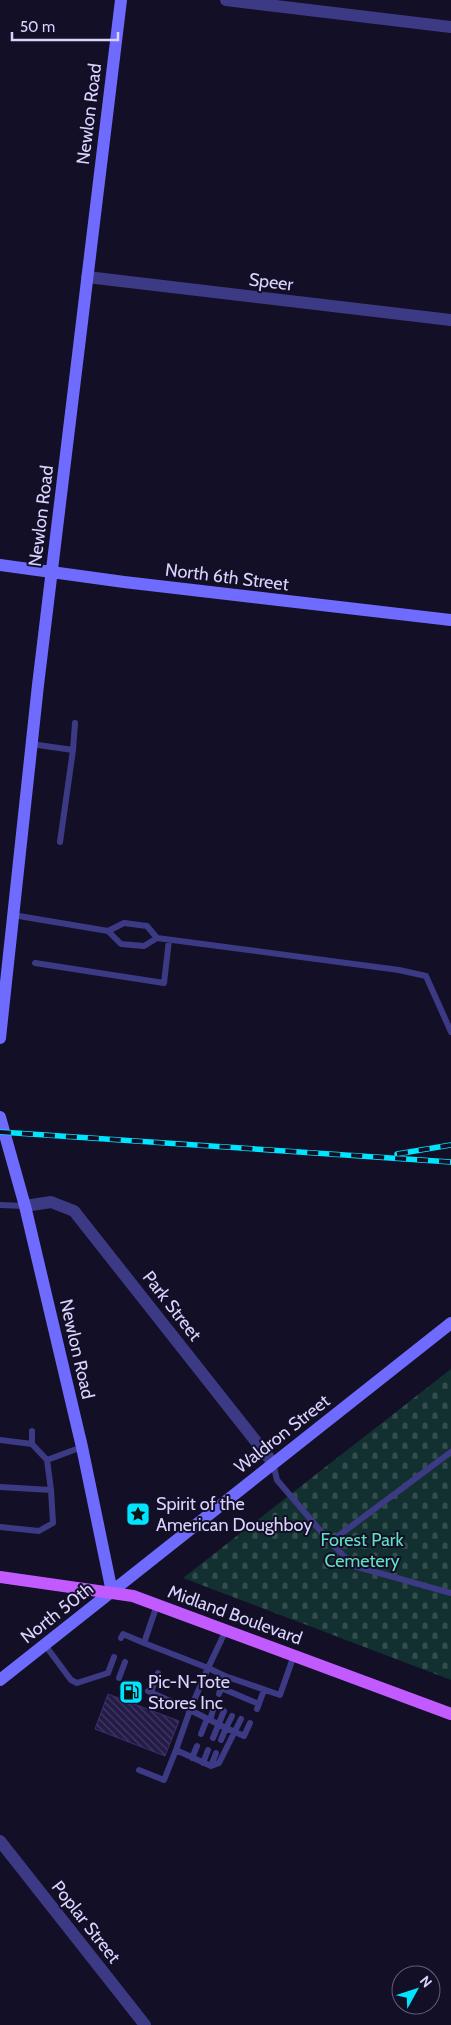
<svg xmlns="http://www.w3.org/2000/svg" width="451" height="2025" font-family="Cabin,sans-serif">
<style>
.cemetery{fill:url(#cemetery-stones)}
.building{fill:url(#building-back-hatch);stroke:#3b2d73}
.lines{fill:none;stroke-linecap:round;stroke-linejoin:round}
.lane{stroke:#3d3a85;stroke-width:6}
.street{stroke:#3d3a85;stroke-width:12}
.secondary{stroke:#6f6bff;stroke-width:12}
.primary{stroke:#c25bff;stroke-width:12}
.rail-casing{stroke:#00e5ff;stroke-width:5.5}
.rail{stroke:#130f26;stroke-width:4;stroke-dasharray:11;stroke-linecap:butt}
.labels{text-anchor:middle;stroke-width:4;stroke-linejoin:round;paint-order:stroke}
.street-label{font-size:18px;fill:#d9d4ff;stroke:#130f26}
.poi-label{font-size:18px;fill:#d9d4ff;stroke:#130f26;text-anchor:start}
.park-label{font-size:18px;fill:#5fe0c0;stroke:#130f26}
</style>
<defs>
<pattern id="cemetery-stones" width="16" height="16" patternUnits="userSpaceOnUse" patternTransform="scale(1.25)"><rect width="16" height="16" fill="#12302f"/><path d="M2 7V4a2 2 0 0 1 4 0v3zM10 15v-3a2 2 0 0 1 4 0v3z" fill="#344d4e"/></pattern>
<pattern id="building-back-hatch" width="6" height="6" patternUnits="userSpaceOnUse" patternTransform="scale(1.25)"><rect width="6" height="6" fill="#241b47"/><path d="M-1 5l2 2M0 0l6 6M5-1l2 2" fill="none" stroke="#433b63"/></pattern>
</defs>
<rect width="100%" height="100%" fill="#130f26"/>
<path class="cemetery" d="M451 1369V1680L183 1578Z"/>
<path class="building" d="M108 1694 179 1721 165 1756 95 1729Z"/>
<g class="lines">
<path class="lane" d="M31 744 73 750 60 842
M73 750 75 723
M13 915 108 931 121 944 144 946 157 938 399 970 426 976 451 1032
M108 931 124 923 147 926 157 938
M35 963 164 983 169 940
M0 1205 25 1206
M32 1431V1444L47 1460
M0 1440 32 1444
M273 1463 277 1480 330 1542 354 1566 451 1593
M0 1487 51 1490
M0 1527 39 1531 53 1523 51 1490 47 1460 82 1447
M330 1542 451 1452
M157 1605 144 1643 208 1668 226 1630
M121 1638 123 1634 144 1643
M45 1645 71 1680 77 1683 108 1673 114 1657
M119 1678 125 1662
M221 1688 259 1704
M148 1691 190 1710 208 1668 225 1676 280 1695 294 1655
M151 1692 158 1673
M219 1694 225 1676
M257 1709 264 1690
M232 1716 226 1728 244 1736 250 1723
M210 1720 214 1707
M201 1734 207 1719
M213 1738 224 1711
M216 1753 211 1766 176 1750 190 1710 226 1728 221 1740
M192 1758 197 1746
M203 1763 208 1750
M211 1766 219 1763 241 1719
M139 1770 164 1780 176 1750"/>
<path class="street" d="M226 0 451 27
M87 277 451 320
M25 1206 51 1202 74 1211 273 1463
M0 1841 145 2025"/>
<path class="secondary" d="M0 565 124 582 451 620
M0 1038 38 685 121 0
M0 1117 25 1206 82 1447 112 1592
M0 1680 451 1323"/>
<path class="primary" d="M0 1577 133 1596 451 1714"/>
<g class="rail-casing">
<path id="rail" d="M0 1132 451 1162
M397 1154 451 1145"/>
</g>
<use href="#rail" class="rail"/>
</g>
<defs>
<g id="sight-square" transform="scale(1.25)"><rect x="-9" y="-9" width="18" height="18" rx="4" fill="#00e5ff" stroke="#130f26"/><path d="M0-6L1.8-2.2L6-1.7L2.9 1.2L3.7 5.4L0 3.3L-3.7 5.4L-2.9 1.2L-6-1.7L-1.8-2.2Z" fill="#111"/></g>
<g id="fuel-square" transform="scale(1.25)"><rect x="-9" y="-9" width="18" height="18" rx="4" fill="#00e5ff" stroke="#130f26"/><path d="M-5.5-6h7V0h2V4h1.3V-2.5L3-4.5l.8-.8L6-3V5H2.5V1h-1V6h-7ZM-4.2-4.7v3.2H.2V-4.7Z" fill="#111"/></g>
</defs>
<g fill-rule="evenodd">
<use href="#sight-square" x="138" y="1514"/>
<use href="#fuel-square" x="131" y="1692"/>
</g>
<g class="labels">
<g class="street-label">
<text transform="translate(89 114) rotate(-83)" y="6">Newlon Road</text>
<text transform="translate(271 282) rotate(7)" y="6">Speer</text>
<text transform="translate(41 516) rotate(-83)" y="6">Newlon Road</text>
<text transform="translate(227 577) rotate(7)" y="6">North 6th Street</text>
<text transform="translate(172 1306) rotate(52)" y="6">Park Street</text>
<text transform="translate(77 1349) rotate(77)" y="6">Newlon Road</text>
<text transform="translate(282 1434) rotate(-38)" y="6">Waldron Street</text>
<text transform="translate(57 1613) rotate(-38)" y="6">North 50th</text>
<text transform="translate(235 1615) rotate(20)" y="6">Midland Boulevard</text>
<text transform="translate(86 1922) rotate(52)" y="6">Poplar Street</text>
</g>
<g class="poi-label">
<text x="156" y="1510">Spirit of the<tspan x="156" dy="21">American Doughboy</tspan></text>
<text x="148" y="1688">Pic-N-Tote<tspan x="148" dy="21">Stores Inc</tspan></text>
</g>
<g class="park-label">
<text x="362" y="1546">Forest Park<tspan x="362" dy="21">Cemetery</tspan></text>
</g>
</g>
<g transform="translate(416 1990) rotate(50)"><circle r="24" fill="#130f26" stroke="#625e7d"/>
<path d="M0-4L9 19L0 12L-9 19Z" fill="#00e5ff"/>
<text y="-8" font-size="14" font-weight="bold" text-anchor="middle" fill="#d9d4ff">N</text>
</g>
<path d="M12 32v8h106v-8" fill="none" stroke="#d9d4ff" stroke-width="2.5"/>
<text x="20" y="32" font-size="15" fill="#d9d4ff" stroke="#130f26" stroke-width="4" paint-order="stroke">50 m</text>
</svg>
